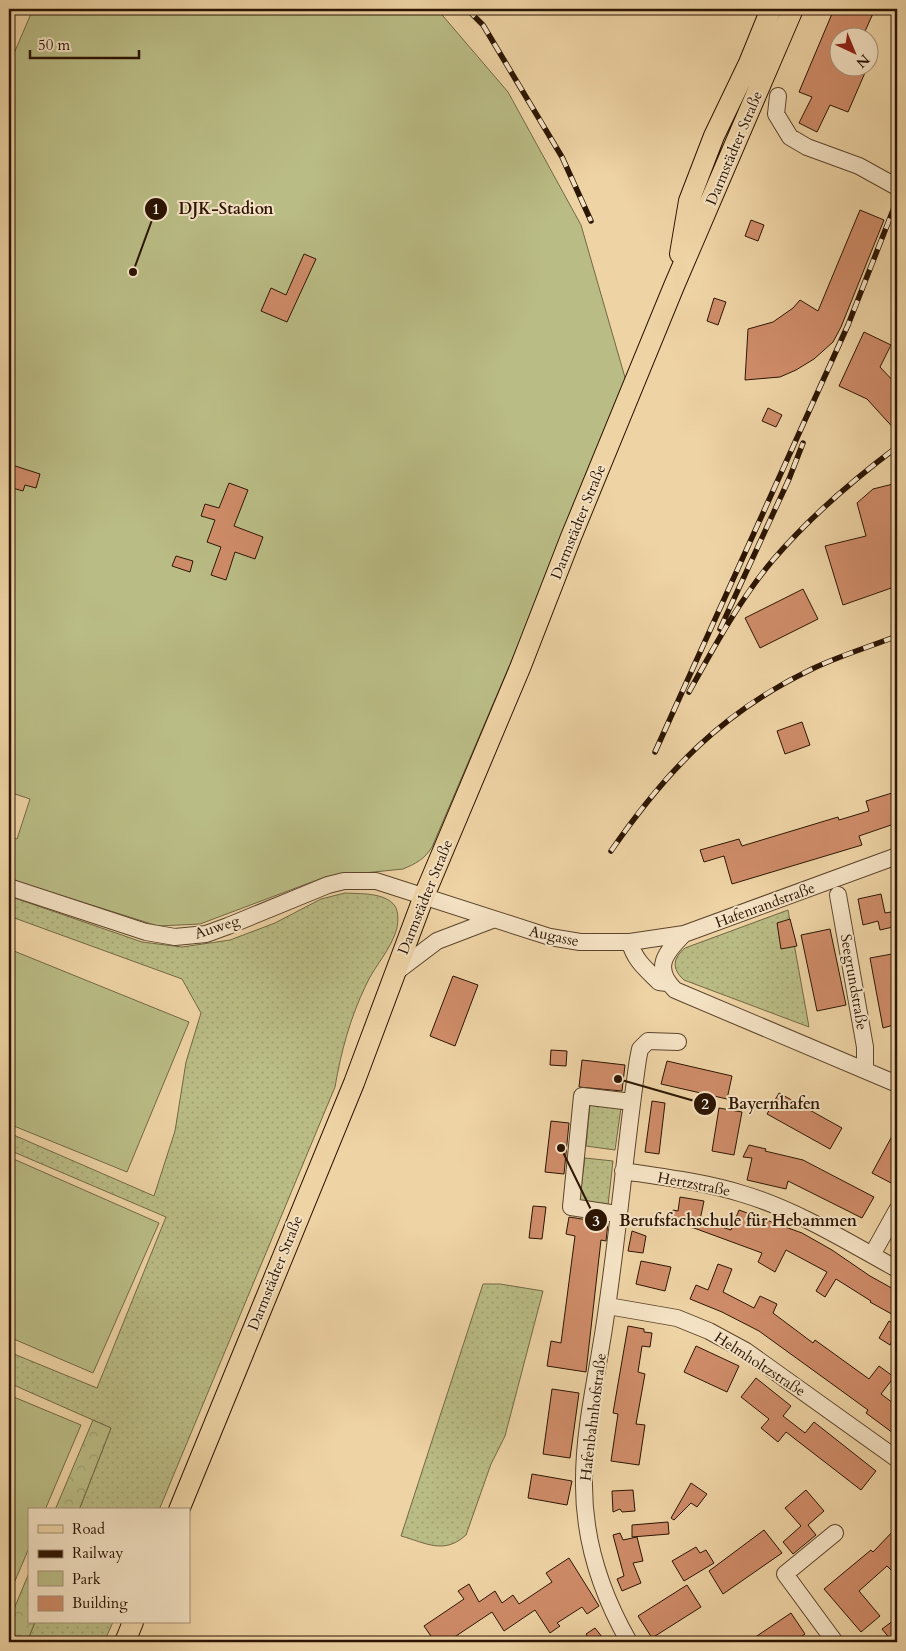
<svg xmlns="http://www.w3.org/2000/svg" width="906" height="1651" font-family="Cardo,serif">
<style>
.grass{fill:url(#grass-dots);stroke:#736844}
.forest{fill:url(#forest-crowns);stroke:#736844}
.park{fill:#babc85;stroke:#736844}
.building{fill:#cf8c69;stroke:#2c1503}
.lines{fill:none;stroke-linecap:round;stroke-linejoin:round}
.minor-casing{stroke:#5c442b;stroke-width:18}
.major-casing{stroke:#2c1503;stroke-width:22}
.minor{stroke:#f4e2c4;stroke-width:16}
.major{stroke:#eed3a4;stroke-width:20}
.rail-casing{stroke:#2c1503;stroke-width:5.5}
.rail{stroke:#f4e2c4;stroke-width:4;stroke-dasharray:11;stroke-linecap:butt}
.labels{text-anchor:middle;stroke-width:4;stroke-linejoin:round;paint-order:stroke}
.street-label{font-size:15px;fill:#2c1503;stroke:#f4e2c4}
.leader{fill:none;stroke:#2c1503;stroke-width:2}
.callout-dot{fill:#2c1503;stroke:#f4e2c4;stroke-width:2}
.mark-label{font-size:15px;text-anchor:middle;font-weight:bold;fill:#fff}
.callout-label{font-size:16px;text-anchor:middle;font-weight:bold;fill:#2c1503;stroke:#f4e2c4;stroke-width:4;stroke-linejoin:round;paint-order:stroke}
</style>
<defs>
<pattern id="grass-dots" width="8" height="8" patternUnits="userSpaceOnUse" patternTransform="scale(1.25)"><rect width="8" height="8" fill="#babc85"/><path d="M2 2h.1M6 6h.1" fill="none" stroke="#a0a171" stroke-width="1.8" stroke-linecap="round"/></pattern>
<pattern id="forest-crowns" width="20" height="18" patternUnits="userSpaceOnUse" patternTransform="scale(1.25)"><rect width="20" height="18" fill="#babc85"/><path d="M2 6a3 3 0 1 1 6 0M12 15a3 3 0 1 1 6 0" fill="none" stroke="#a0a171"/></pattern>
</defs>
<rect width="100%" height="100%" fill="#eed3a4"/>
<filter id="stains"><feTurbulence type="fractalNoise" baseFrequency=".004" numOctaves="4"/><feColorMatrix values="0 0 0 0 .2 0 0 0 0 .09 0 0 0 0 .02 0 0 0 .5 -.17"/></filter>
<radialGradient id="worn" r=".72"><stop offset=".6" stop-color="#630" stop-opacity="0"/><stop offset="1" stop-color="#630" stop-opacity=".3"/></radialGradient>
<path class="grass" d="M345 893C359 894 385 892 395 906 399 913 398 921 397 928 391 950 375 965 366 985 350 1018 341 1052 335 1087L159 1510H79L111 1428 9 1383V1352L97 1388 166 1217 9 1150V1133L154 1196 175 1131 186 1062 201 1013 182 979 9 916V896L142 942 182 947 230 940 275 923 321 899Z
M788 910 809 1027 684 980C672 969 672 959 685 948Z
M590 1104 621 1108 615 1150 586 1146Z
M585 1158 613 1161 608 1205 579 1201Z
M483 1284H500L543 1291 505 1436 491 1464 466 1535C444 1555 426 1543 401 1536Z
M35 1622H113L104 1642H27Z"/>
<path class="forest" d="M93 1420 111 1428 79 1510H55Z
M29 1573V1622H35L27 1642H9V1621Z"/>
<path class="park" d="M33 9H437L508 92 581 225 626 381 625 395 432 847C425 859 415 864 403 869L325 877 200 924 158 926 9 879V837L17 839 30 799 9 792V65Z
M9 949 189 1022 127 1172 9 1124Z
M9 1157 159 1223 93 1373 9 1337Z
M9 1395 81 1425 45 1510H29V1548L9 1595Z"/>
<path class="building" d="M834 9H875L862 38H838V68H867L848 112 830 105 817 132 799 123 812 97 799 92Z
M860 210 884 220 841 327 833 342 814 359 796 370 780 377 745 380 748 329 773 322 793 308 800 300 818 311Z
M751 220 764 225 758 241 745 236Z
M304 254 316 259 287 322 261 311 271 288 286 295Z
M714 298 726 302 718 325 707 321Z
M864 332 891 345 880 367 897 385V432L867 399 839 386Z
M768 408 782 415 776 427 762 421Z
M9 464 40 474 36 488 25 485 23 491 9 487Z
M229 483 248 490 234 526 263 537 255 559 235 552 226 580 211 575 221 547 207 542 215 520 201 516 205 504 219 508Z
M897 483V586L843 605 825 546 866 536 857 503 873 489Z
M176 556 193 561 190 572 172 566Z
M803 589 818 619 760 648 745 618Z
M802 722 810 745 785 754 777 731Z
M892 793 897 810V823L859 836 862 845 732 884 724 856 704 862 700 850 739 839 742 846 838 817 839 820 869 811 866 801Z
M881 894 885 913 891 912 893 927 880 930 878 921 863 925 858 899Z
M790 919 797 946 781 949 777 923Z
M830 929 846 1005 817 1011 801 935Z
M892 954 897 983V1024L883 1028 870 958Z
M453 976 478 985 455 1046 430 1036Z
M551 1050 567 1051 566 1066 550 1065Z
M582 1060 625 1065 622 1091 579 1087Z
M667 1061 732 1076 727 1099 661 1084Z
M779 1093 842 1128 830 1149 767 1114Z
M652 1101 665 1103 659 1154 645 1152Z
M719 1108 742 1112 734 1155 712 1151Z
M551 1121 569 1123 564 1174 545 1172Z
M897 1127V1177L893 1184 872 1173Z
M749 1145 766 1149 765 1151 803 1160 874 1197 862 1218 788 1181 786 1189 747 1180 752 1158 743 1157Z
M680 1197 704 1201 700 1220 731 1230 739 1210 802 1233 832 1250 870 1276 897 1291V1317L870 1302 871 1301 836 1279 825 1297 816 1291 827 1272 786 1250 775 1272 758 1262 762 1253 694 1228 670 1224 673 1210 678 1211Z
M533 1206 546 1207 542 1239 529 1238Z
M569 1217 608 1223 606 1241 601 1240 586 1372 547 1366 551 1341 561 1343 575 1236 566 1234Z
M632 1231 646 1236 643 1253 628 1251Z
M641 1261 671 1267 665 1291 636 1284Z
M718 1264 732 1269 723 1292 754 1308 760 1296 777 1304 773 1313 813 1343 815 1340 869 1379 879 1366 894 1377 881 1394 897 1406V1436L866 1413 868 1410 759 1331 722 1312 690 1299 696 1285 708 1290Z
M889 1321 897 1326V1332L890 1345 879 1338Z
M628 1326 644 1329V1332L652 1333 650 1347 642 1346 638 1372 645 1374 636 1424 645 1425 639 1465 611 1461 618 1414 613 1413Z
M696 1346 739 1366 727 1392 684 1372Z
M756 1378 791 1406 783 1416 805 1433 814 1422 876 1471 861 1490 786 1432 778 1442 761 1428 769 1419 741 1397Z
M552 1389 579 1393 570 1458 543 1454Z
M532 1474 572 1481 567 1505 528 1498Z
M691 1483 707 1494 697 1507 691 1503 674 1520 671 1518Z
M633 1490 635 1511 622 1512 620 1509 613 1512 612 1491Z
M806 1490 824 1511 808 1525 816 1535 793 1554 783 1542 801 1526 785 1508Z
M668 1522 669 1534 632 1537V1525Z
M897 1527V1565L892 1571 887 1566 859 1591 880 1616 861 1632 824 1589 871 1550 873 1552Z
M764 1530 782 1553 723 1594 709 1571Z
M620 1533 623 1540 637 1537 643 1561 633 1563 641 1583 622 1591 617 1579 624 1576 613 1535Z
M696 1547 700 1553 706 1550 714 1563 684 1581 672 1561Z
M569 1558 599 1606 587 1614 582 1607 557 1623 560 1626 550 1633 535 1610 504 1631 492 1612 447 1642H435L424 1626 464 1599 458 1591 469 1584 479 1602 495 1591 502 1603 513 1595 519 1604 552 1582 546 1573Z
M687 1585 701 1607 652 1638 638 1616Z
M791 1613 805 1634 793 1642H748Z
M897 1618V1635L891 1640 882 1629Z
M595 1628 606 1642H591L586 1634Z"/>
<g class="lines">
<g class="minor-casing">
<path id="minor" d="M778 96 776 114 790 137 807 147 859 166 897 187
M9 887 146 932 175 937 206 934 228 926 328 885 344 881H376L550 937 580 942H630L684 934 897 856
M838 895 865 1047V1070
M684 934C666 952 652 968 675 990L897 1084
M630 942C634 960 647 970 659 982L667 983
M396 972 437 941 492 920
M623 1171C663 1177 704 1182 743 1194 797 1210 848 1242 897 1269
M617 1214 571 1207 582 1096 632 1102
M872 1255 897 1210
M608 1306 677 1318 709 1331 746 1351 897 1459
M835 1533 785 1574 835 1642
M629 1642C601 1593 583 1537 584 1480 584 1422 600 1364 607 1307 619 1225 626 1142 638 1059L640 1049 648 1041 678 1042"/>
</g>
<g class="major-casing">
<path id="major" d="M680 254 689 201 714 136 749 63 771 9
M179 1510 354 1083 424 896 520 668 571 537 674 286 793 9
M125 1642 133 1622"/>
</g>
<use href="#minor" class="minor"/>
<use href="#major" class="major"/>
<g class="rail-casing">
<path id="rail" d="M467 9 483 25 562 157 591 221
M720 629 789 479 803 443
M689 692C714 647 740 599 773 560 809 518 853 480 897 447
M655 752 848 325 897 200
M611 851C667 770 722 712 812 669 839 656 869 647 897 636"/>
</g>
<use href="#rail" class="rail"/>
</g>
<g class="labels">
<g class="street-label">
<text transform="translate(734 148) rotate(-67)" y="5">Darmstädter Straße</text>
<text transform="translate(578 522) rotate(-68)" y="5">Darmstädter Straße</text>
<text transform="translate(425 897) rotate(-68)" y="5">Darmstädter Straße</text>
<text transform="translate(765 905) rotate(-20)" y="5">Hafenrandstraße</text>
<text transform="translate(217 927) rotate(-18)" y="5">Auweg</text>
<text transform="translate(554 936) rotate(12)" y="5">Augasse</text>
<text transform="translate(854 982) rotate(80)" y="5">Seegrundstraße</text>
<text transform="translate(694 1184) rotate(11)" y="5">Hertzstraße</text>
<text transform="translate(275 1273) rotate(-68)" y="5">Darmstädter Straße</text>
<text transform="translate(760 1364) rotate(33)" y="5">Helmholtzstraße</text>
<text transform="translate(593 1417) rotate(-83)" y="5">Hafenbahnhofstraße</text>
</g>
</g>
<path class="leader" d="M133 272L156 209M618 1079L705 1104M561 1148L596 1220"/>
<g class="callout-dot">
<circle cx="133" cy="272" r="5"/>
<circle cx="618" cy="1079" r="5"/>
<circle cx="561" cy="1148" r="5"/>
<circle cx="156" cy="209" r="12"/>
<circle cx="705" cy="1104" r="12"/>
<circle cx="596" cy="1220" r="12"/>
</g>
<g class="mark-label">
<text x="156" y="214">1</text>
<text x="705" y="1109">2</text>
<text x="596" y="1226">3</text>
</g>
<g class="callout-label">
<text x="226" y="214">DJK-Stadion</text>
<text x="774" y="1109">Bayernhafen</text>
<text x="738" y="1226">Berufsfachschule für Hebammen</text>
</g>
<rect width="906" height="1651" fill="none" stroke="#eed3a4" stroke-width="30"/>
<rect x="10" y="10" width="886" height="1631" fill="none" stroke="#2c1503" stroke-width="2.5"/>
<rect x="15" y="15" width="876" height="1621" fill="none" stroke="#2c1503"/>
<rect x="28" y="1508" width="162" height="115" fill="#f4e2c4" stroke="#a49077"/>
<rect x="38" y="1525" width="25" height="8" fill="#eed3a4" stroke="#a49077"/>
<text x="72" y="1534" font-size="15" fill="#2c1503">Road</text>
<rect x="38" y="1550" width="25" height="8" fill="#2c1503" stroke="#a49077"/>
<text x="72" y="1558" font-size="15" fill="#2c1503">Railway</text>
<rect x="38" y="1571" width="25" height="15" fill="#babc85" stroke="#a49077"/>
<text x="72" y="1584" font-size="15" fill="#2c1503">Park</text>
<rect x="38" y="1596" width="25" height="15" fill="#cf8c69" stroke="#a49077"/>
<text x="72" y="1608" font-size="15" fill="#2c1503">Building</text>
<g transform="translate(854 52) rotate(136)"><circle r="24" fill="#f4e2c4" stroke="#a49077"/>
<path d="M0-4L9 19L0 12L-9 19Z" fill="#8f2418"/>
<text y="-8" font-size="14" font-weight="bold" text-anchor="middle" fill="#2c1503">N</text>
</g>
<path d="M30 50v8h109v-8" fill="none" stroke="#2c1503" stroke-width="2.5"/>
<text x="38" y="50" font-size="15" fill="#2c1503" stroke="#f4e2c4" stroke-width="4" paint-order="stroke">50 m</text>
<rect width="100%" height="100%" filter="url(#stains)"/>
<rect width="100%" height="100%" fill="url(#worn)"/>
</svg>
